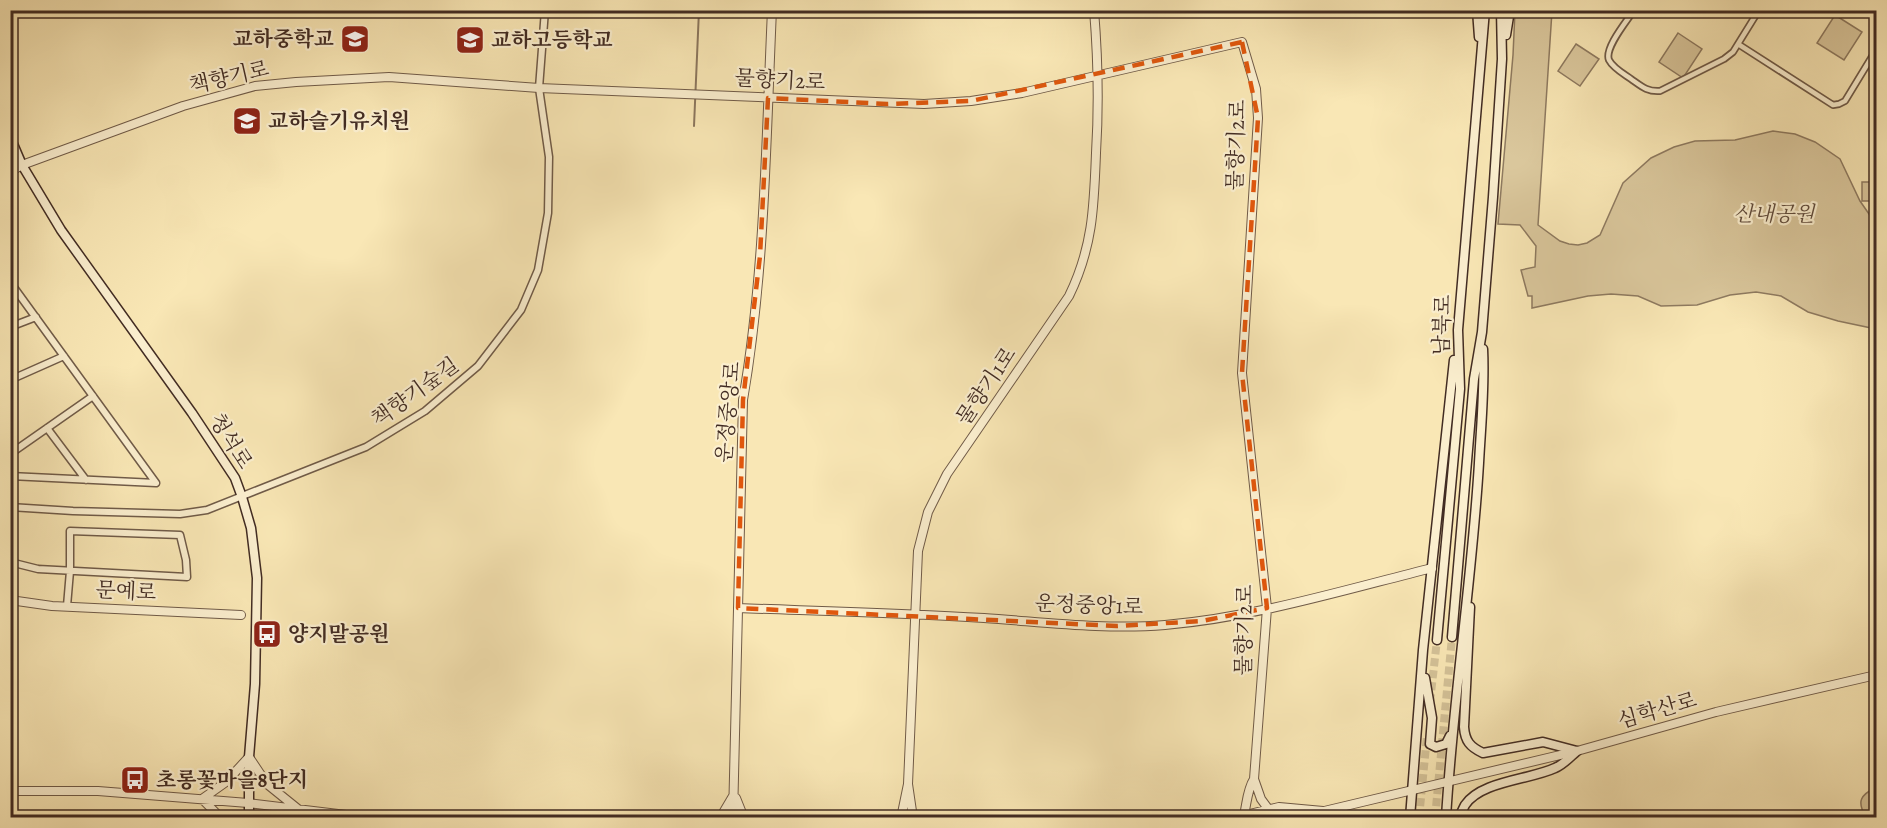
<svg xmlns="http://www.w3.org/2000/svg" width="1887" height="828" font-family="Alegreya,'Noto Serif KR',serif">
<style>
.green{fill:#dac79c;stroke:#8e7a60;stroke-width:1.5}
.lines{fill:none;stroke-linecap:round;stroke-linejoin:round}
.stream{stroke:#8b765d;stroke-width:2}
.secondary-tunnel{stroke:#d4c298;stroke-width:8;stroke-dasharray:8 4;stroke-linecap:butt}
.pedestrian-casing{stroke:#705b48;stroke-width:8}
.minor-casing{stroke:#705b48;stroke-width:9}
.tertiary-casing{stroke:#705b48;stroke-width:10}
.secondary-casing{stroke:#422c23;stroke-width:11}
.pedestrian{stroke:#fbefcf;stroke-width:4.5}
.minor{stroke:#fbefcf;stroke-width:6}
.tertiary{stroke:#fbefcf;stroke-width:8}
.secondary{stroke:#fbefcf;stroke-width:8}
.marked{fill:none;stroke:#e0570d;stroke-width:4.5;stroke-dasharray:12 8;stroke-linejoin:round}
.labels{text-anchor:middle;stroke-width:4.5;stroke-linejoin:round;paint-order:stroke}
.poi-label{font-size:21px;font-weight:bold;fill:#422c23;stroke:#fbefcf;text-anchor:start}
.street-label{font-size:21px;fill:#422c23;stroke:#fbefcf}
.park-label{font-size:21px;font-style:italic;fill:#604b3b;stroke:#fbefcf}
</style>
<rect width="100%" height="100%" fill="#f9e7b5"/>
<filter id="stains"><feTurbulence type="fractalNoise" baseFrequency=".00333" numOctaves="4"/><feColorMatrix values="0 0 0 0 .2 0 0 0 0 .09 0 0 0 0 .02 0 0 0 .5 -.17"/></filter>
<radialGradient id="worn" r=".72"><stop offset=".6" stop-color="#630" stop-opacity="0"/><stop offset="1" stop-color="#630" stop-opacity=".3"/></radialGradient>
<path class="green" d="M1515 11H1552L1538 225 1560 241 1569 244 1578 245 1587 243 1600 235 1623 183 1651 158 1674 147 1695 141 1735 140 1773 131 1795 134 1815 142 1840 159 1860 201 1876 224V329L1838 321 1808 312 1781 296 1756 292 1730 295 1697 305 1661 306 1638 296 1611 294 1588 296 1532 308V296H1528L1521 270 1535 267 1536 246 1520 225 1498 224 1513 55Z
M1835 15 1862 32 1844 60 1817 43Z
M1678 33 1702 49 1683 78 1659 62Z
M1576 44 1599 59 1580 86 1558 71Z
M1862 182H1876V201H1862Z
M1876 787V817H1866C1856 801 1861 795 1876 787Z"/>
<g class="lines">
<path class="stream" d="M694 126 699 10"/>
<path class="secondary-tunnel" d="M1430 702 1437 640
M1419 818 1427 736
M1435 818 1452 637"/>
<g class="pedestrian-casing">
<path id="pedestrian" d="M1634 10C1627 21 1604 48 1609 60 1613 68 1624 74 1631 79 1641 86 1647 92 1660 91L1724 59 1733 52 1759 10
M1738 44 1833 105 1839 104 1845 101 1876 50
M1852 818 1859 815 1861 818"/>
</g>
<g class="minor-casing">
<path id="minor" d="M10 282 156 483 10 476
M10 327 36 317
M10 380 64 356
M47 428 86 480
M10 454 93 396
M10 507 73 511 180 514 207 510 366 447 425 411 478 366 521 310 538 270 548 213 549 157 539 88 545 10
M10 562 38 569 187 577 186 560 180 535 70 531V571L67 606"/>
</g>
<g class="tertiary-casing">
<path id="tertiary" d="M10 172 22 165 183 106 255 86 296 82 389 77 539 88 924 104 971 101 1022 93 1242 42 1256 89 1258 118 1242 373 1267 608 1254 779
M10 600 52 606 241 615
M738 608C820 611 902 613 984 618 1044 622 1105 630 1165 625 1256 617 1344 590 1432 568
M908 784 918 551 928 512 947 474 1069 296C1093 247 1094 206 1096 153 1099 105 1098 58 1094 10
M10 791H98L248 803 371 818
M736 798 744 818
M1244 815C1247 803 1247 790 1254 779L1261 799 1269 810
M221 818 202 799 226 782 249 757 267 784 298 809 286 818
M720 818 733 796
M733 818 743 400C765 272 766 140 772 10
M901 818 908 784 913 818
M1233 818 1279 807 1323 811
M1274 818 1307 813
M1309 818 1320 812 1577 751 1716 712 1876 675"/>
</g>
<g class="secondary-casing">
<path id="secondary" d="M1477 10 1479 37
M1506 35 1510 10
M10 137 22 165 61 230 192 413 235 478 242 497 251 528 257 578 255 684 249 757V818
M1470 607 1464 727C1465 741 1470 747 1483 753L1543 742 1577 751
M1452 637 1474 379 1482 332 1493 197 1502 59 1501 10
M1437 640 1460 389 1458 330 1485 10
M1425 678 1432 718 1430 744 1436 747 1446 744 1450 736
M1410 818 1423 650 1454 360
M1446 818C1453 699 1472 581 1479 463 1481 425 1485 387 1483 349
M1459 818C1461 813 1463 809 1465 805 1481 781 1529 780 1555 768 1563 765 1570 757 1577 751"/>
</g>
<use href="#pedestrian" class="pedestrian"/>
<use href="#minor" class="minor"/>
<use href="#tertiary" class="tertiary"/>
<use href="#secondary" class="secondary"/>
</g>
<path class="marked" d="M1242 42 1258 118 1242 373 1267 608 1202 621 1117 626 738 608 743 400 760 256 768 98 887 104 971 101Z"/>
<defs>
<g id="school-square" transform="scale(1.5)"><rect x="-9" y="-9" width="18" height="18" rx="4" fill="#8f2418" stroke="#fbefcf"/><path d="M0-5L7-2L0 1L-7-2ZM-4 1L0 2.5L4 1V4Q0 6-4 4Z" fill="#fff"/></g>
<g id="bus-square" transform="scale(1.5)"><rect x="-9" y="-9" width="18" height="18" rx="4" fill="#8f2418" stroke="#fbefcf"/><path d="M-5-6H5V4H4V6H2V4H-2V6H-4V4H-5ZM-3.5-4V0h7V-4ZM-3.5 1.2v1.5H-2V1.2ZM2 1.2v1.5H3.5V1.2Z" fill="#fff"/></g>
</defs>
<g fill-rule="evenodd">
<use href="#school-square" x="355" y="39"/>
<use href="#school-square" x="470" y="40"/>
<use href="#school-square" x="247" y="121"/>
<use href="#bus-square" x="267" y="634"/>
<use href="#bus-square" x="135" y="780"/>
</g>
<g class="labels">
<g class="poi-label">
<text x="334" y="46" text-anchor="end">교하중학교</text>
<text x="491" y="47">교하고등학교</text>
<text x="268" y="128">교하슬기유치원</text>
<text x="288" y="641">양지말공원</text>
<text x="156" y="787">초롱꽃마을8단지</text>
</g>
<g class="street-label">
<text transform="translate(229 77) rotate(-13)" y="7">책향기로</text>
<text transform="translate(780 80) rotate(3)" y="7">물향기2로</text>
<text transform="translate(1236 145) rotate(-88)" y="7">물향기2로</text>
<text transform="translate(1442 325) rotate(-88)" y="7">남북로</text>
<text transform="translate(986 386) rotate(-56)" y="7">물향기1로</text>
<text transform="translate(415 392) rotate(-36)" y="7">책향기숲길</text>
<text transform="translate(728 412) rotate(-85)" y="7">운정중앙로</text>
<text transform="translate(231 441) rotate(58)" y="7">청석로</text>
<text transform="translate(126 591) rotate(3)" y="7">문예로</text>
<text transform="translate(1089 605) rotate(2)" y="7">운정중앙1로</text>
<text transform="translate(1244 630) rotate(-89)" y="7">물향기2로</text>
<text transform="translate(1657 710) rotate(-16)" y="7">심학산로</text>
</g>
<g class="park-label">
<text x="1774" y="221">산내공원</text>
</g>
</g>
<rect width="1887" height="828" fill="none" stroke="#f9e7b5" stroke-width="36"/>
<rect x="12" y="12" width="1863" height="804" fill="none" stroke="#422c23" stroke-width="3"/>
<rect x="18" y="18" width="1851" height="792" fill="none" stroke="#422c23" stroke-width="1.5"/>
<rect width="100%" height="100%" filter="url(#stains)"/>
<rect width="100%" height="100%" fill="url(#worn)"/>
</svg>
